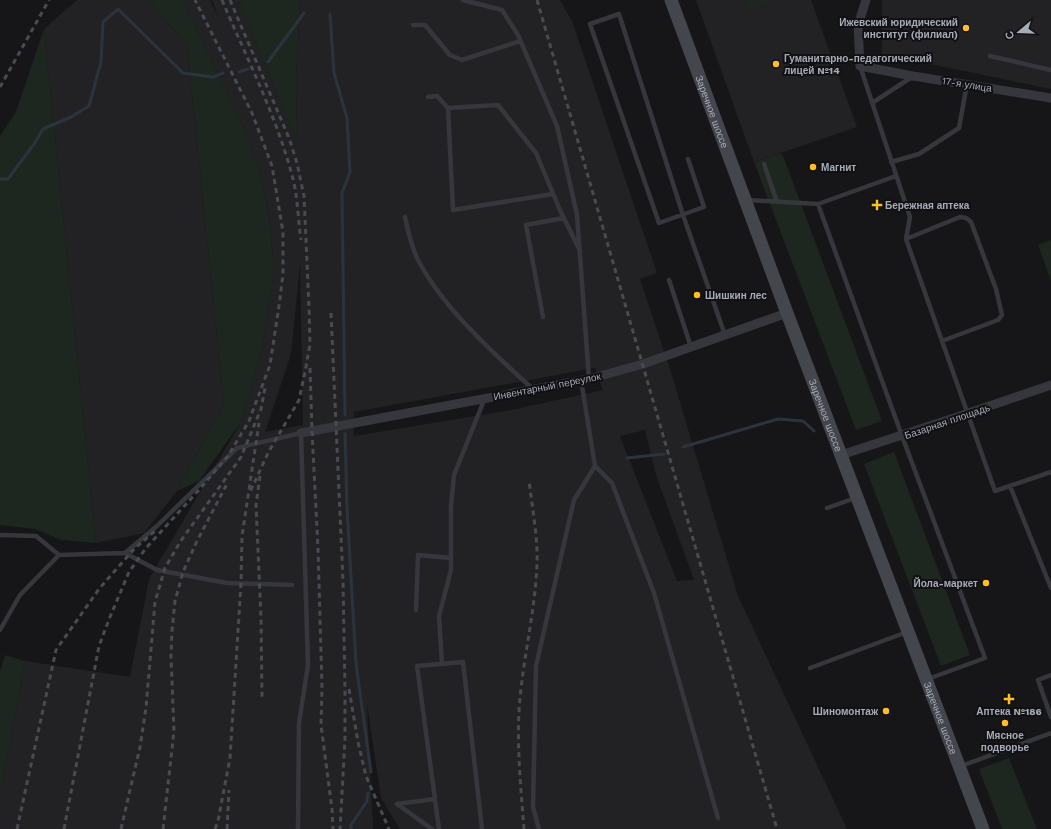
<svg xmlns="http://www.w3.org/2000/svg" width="1051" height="829" font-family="'Work Sans',sans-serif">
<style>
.built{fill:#222225;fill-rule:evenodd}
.green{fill:#1d261f}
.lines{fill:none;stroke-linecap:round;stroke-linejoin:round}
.stream{stroke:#2b343d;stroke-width:3}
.service{stroke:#36373d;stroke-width:4.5}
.minor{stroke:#36373d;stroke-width:9}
.secondary{stroke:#44464d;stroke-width:13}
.rail{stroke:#494b52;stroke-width:3;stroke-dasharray:5 4;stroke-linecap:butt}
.poi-dot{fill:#ffbd26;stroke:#111113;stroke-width:1.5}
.labels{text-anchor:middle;stroke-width:4;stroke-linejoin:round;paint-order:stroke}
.poi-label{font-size:10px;font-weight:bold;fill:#a7acb9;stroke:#111113;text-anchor:start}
.street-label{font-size:10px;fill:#a7acb9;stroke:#111113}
</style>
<rect width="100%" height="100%" fill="#161618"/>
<path class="built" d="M77 0H148L187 45 224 404 177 491 144 533 96 543 44 29Z
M183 0H210L220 21 212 0H238L297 141 296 79 300 0H560L572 21 657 273 640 279 671 372 738 596 847 829H400L381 798 367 704 373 829H0V797L25 661 130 677 149 579 241 422 262 350 274 272 270 223 261 175 243 126ZM300 265 303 425 265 432 291 354ZM595 368 603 390 511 410 354 436V412ZM645 430 656 475 694 580 677 581 620 436Z
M696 0H811L857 127 754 162Z
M882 0H1051V89L882 54Z"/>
<path class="green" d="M148 0H183L243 126 261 175 270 223 274 272 262 350 241 422 199 481 177 491 224 404 187 45Z
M238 0H300L296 79 297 142Z
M745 0H774V1L747 9Z
M44 29 96 543 61 540 35 529 0 525V136L16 112Z
M782 153 882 421 856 430 754 162Z
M1051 240V281L1038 245Z
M894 452 970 655 941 666 864 464Z
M5 655 25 661 0 797V671Z
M1009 758 1037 829H1002L979 769Z"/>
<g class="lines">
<path class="stream" d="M330 14 334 73 347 118 350 172 342 193 345 415
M268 62 304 13
M239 72 248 69
M0 179H8L34 144 43 129 71 117 89 106 101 62 103 22 118 9 183 73 213 77 223 73
M345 434 347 507 356 664 371 772
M683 447 778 419 803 421 814 431
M627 458 664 454
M351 829V825L367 801 368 793"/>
<path class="service" d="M463 0 502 10 518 35 557 126 577 215 589 379
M413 25H425L450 55 462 60 520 41
M990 56 1051 70
M860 66 910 217 906 239 995 491 1051 472
M428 97 437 96 448 108 498 105 536 153 560 210 578 247
M872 103 912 77
M448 108 453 210 553 194
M688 159 704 207 659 223 590 24 619 14 683 215 725 335
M891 162 919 154 959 128 967 84
M764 164 777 202
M896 176 818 204 902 436 985 658 928 679
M747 200 818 204
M405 217C408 232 411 246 418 260 437 296 466 326 495 354 508 366 520 378 533 389
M906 239 960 217 966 218 971 222 996 289 1002 315 998 320 942 341
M669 280 691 347
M543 317 526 225 564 218
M595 466 612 483 654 593 718 818
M1010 486 1051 588
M827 508 855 498
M0 535 36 536 59 555 125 553 157 570 227 583 292 585
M125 553 157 526 237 448 301 433 308 665 299 723 298 829
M416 610 418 555 451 558
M0 630 20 595 59 555
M442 664 439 616 451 570V506L454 475 485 398
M810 668 907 632
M1051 675 1038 680 1051 717
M961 766 1051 733
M432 829 397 804 435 799
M439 829 417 666 463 662 482 829
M539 829 533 807 536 666 574 500 595 466 581 380"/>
<path class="minor" d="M866 0 858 25 860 66 913 76 1051 98
M301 433 589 379 643 364 787 313
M841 455 963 415 1051 385"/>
<path class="secondary" id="s1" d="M671 0 787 313 983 829"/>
<path class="rail" d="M222 0C247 59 277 117 293 179 298 199 298 220 301 240
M230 0 289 138 297 163 304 196 309 307 310 344 305 372 299 400 268 453 250 492
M537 0 777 829
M0 87 49 0
M331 313 343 581 345 691V739L340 829
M310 368 312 431 318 549 322 687 321 725 332 809 333 829
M260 476 256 505 261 618 262 697
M349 689 358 742 366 776 389 829
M17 829 56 650 99 589 135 548 155 531
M64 829 99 646 110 617 129 572 146 548 198 491 228 456 249 421 270 365 280 299 283 273V232L272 166 252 113 195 0
M121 829 140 747 146 708 155 602 165 568 180 542 241 457 261 409 265 388
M163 829 174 731 171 656 172 630 175 601 183 572 197 541 228 482
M215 829 218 821 230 758 241 583 242 536 259 423
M227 829 229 790
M524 829C521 790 517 750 519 711 522 662 535 614 537 564 538 536 532 508 529 480"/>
</g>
<g class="poi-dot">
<circle cx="966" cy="28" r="4"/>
<circle cx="776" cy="64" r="4"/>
<circle cx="813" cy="167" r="4"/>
<path d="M875 199h4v4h4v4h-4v4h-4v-4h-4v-4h4z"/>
<circle cx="697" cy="295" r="4"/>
<circle cx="986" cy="583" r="4"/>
<path d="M1007 693h4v4h4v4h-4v4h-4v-4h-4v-4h4z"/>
<circle cx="886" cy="711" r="4"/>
<circle cx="1005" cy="723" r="4"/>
</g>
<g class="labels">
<g class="poi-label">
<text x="958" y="26" text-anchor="end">Ижевский юридический<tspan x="958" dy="12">институт (филиал)</tspan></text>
<text x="784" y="62">Гуманитарно-педагогический<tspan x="784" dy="12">лицей №14</tspan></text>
<text x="821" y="171">Магнит</text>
<text x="885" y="209">Бережная аптека</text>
<text x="705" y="299">Шишкин лес</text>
<text x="978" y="587" text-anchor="end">Йола-маркет</text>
<text x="878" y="715" text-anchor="end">Шиномонтаж</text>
<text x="1009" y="715" text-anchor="middle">Аптека №186</text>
<text x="1005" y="739" text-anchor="middle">Мясное<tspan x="1005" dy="12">подворье</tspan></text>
</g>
<g class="street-label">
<text transform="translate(967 84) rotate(9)" y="4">17-я улица</text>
<text dy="4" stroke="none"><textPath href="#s1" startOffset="119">Заречное шоссе</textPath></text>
<text transform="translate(547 386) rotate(-11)" y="4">Инвентарный переулок</text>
<text dy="4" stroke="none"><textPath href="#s1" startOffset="443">Заречное шоссе</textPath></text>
<text transform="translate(947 421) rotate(-19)" y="4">Базарная площадь</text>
<text dy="4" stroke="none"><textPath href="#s1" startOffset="767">Заречное шоссе</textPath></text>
</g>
</g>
<g transform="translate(1019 32) rotate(251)" stroke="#111113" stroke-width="3" paint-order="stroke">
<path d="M0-3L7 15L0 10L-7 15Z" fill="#a7acb9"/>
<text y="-6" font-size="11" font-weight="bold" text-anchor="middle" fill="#a7acb9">С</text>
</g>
</svg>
